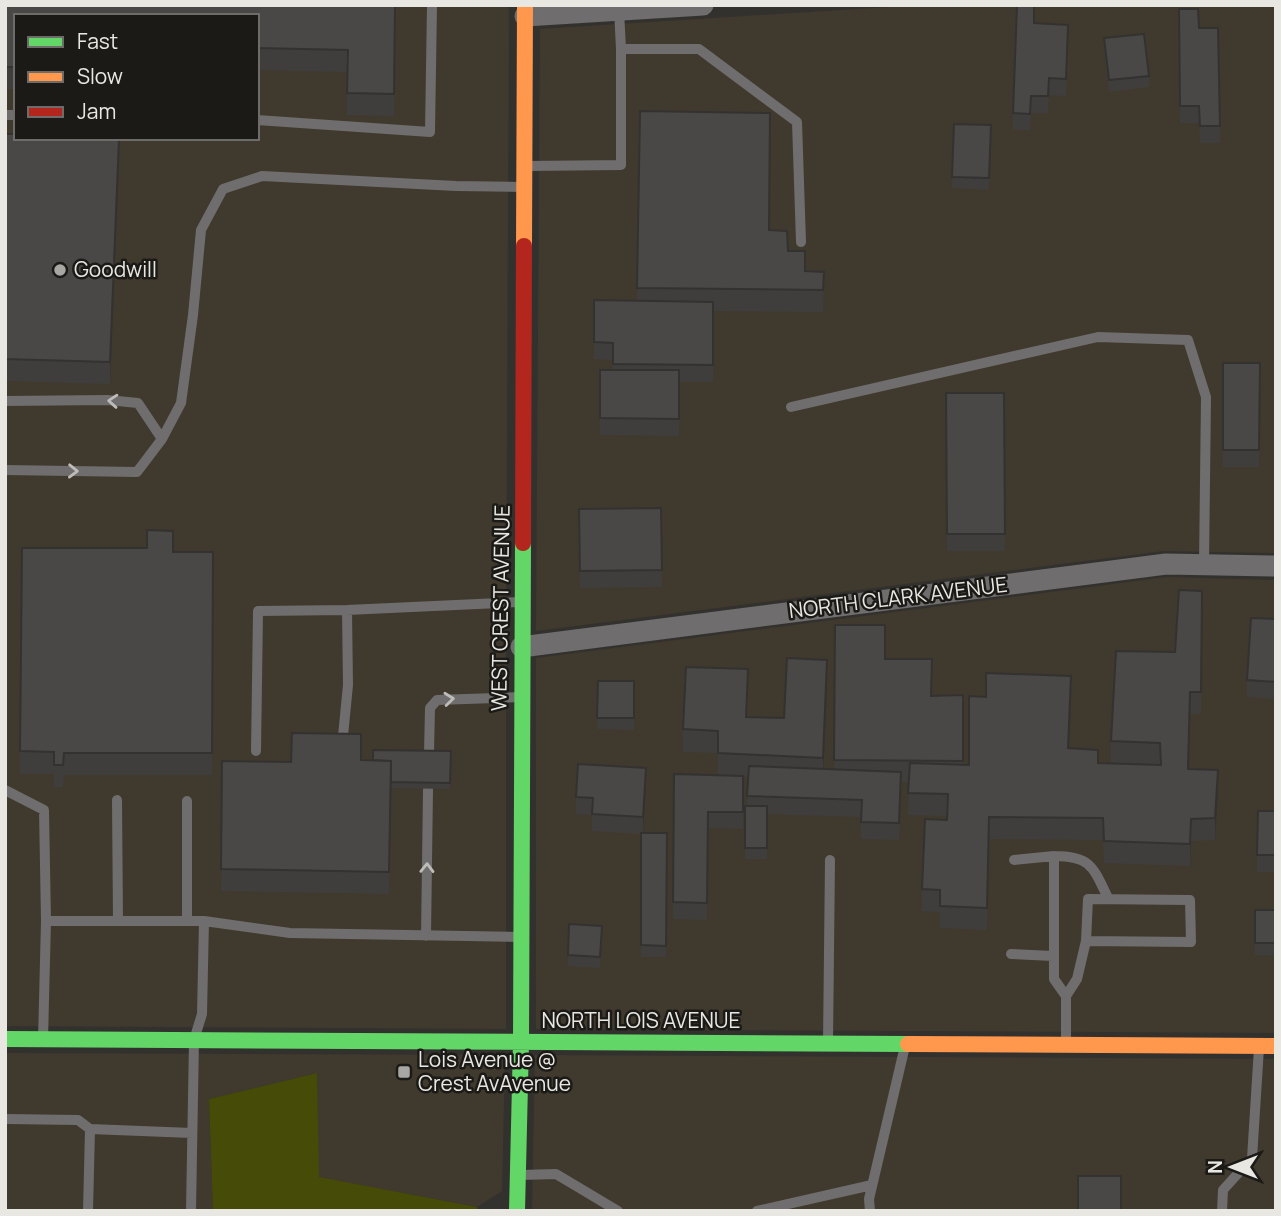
<svg xmlns="http://www.w3.org/2000/svg" width="1281" height="1216" font-family="Manrope,sans-serif">
<style>
.built{fill:#40392e;fill-rule:evenodd}
.green{fill:#474b08}
.lines{fill:none;stroke-linecap:round;stroke-linejoin:round}
.lane{stroke:#6f6d6d;stroke-width:10}
.street{stroke:#6f6d6d;stroke-width:21}
.fast{stroke:#63d668;stroke-width:16}
.slow{stroke:#ff974d;stroke-width:16}
.jam{stroke:#b3261e;stroke-width:16}
.wall{fill:#403e3c}
.shaded-wall{fill:#343231}
.building{fill:#4a4846;stroke:#343231;stroke-width:2}
.oneway{stroke:#bebcb9}
.poi-dot{fill:#a9a7a3;stroke:#1b1a17;stroke-width:2.5}
.labels{text-anchor:middle;stroke-width:5;stroke-linejoin:round;paint-order:stroke}
.poi-label{font-size:21px;fill:#e9e7e2;stroke:#1b1a17;text-anchor:start}
.street-label{font-size:21px;fill:#e9e7e2;stroke:#1b1a17}
</style>
<rect width="100%" height="100%" fill="#33312e"/>
<path class="built" d="M5 5H509L506 635 504 636 506 648V1029L5 1026ZM16 16H257V138H16Z
M920 5H1276V553L1164 551 536 631 540 29Z
M1167 577 1276 580V1033L536 1029V658Z
M5 1053 505 1055 502 1191 477 1207 318 1177 317 1073 209 1099 213 1211H5Z
M535 1055 1276 1059V1211H532Z"/>
<path class="green" d="M317 1073 319 1177 477 1207V1211H213L209 1099Z"/>
<g class="lines">
<path class="lane" d="M619 10 621 49H699L797 122 801 242
M5 115H16
M257 120 430 132 432 5
M527 166 621 165V49
M5 401 107 400 138 403 162 439
M791 407 1098 337 1188 340 1206 397 1204 565
M5 470 137 472 162 439 181 403 193 315 201 230 223 189 262 176 456 186 524 187
M342 746 348 685 347 610
M256 751 258 611 347 610 520 602
M429 753 430 708 437 700 521 697
M5 790 44 810 46 921
M117 800 118 921
M187 801V921
M1014 860 1054 856
M204 921 290 933 519 937
M426 936 428 790
M1011 954 1053 956
M1066 996 1054 979V856C1091 856 1093 867 1108 898
M43 1040 46 921H204L202 1014 194 1040 191 1211
M828 1043 830 860
M1066 1043V996L1077 979 1086 941 1088 899 1190 900 1191 942 1086 941
M5 1119 78 1120 90 1129 192 1133
M521 1175 556 1174 618 1211
M88 1211 90 1129
M757 1211 872 1185
M870 1211 869 1199 905 1046
M1222 1211 1223 1190 1252 1158 1259 1048"/>
<path class="street" d="M525 16 703 5
M521 647 1166 564 1276 566"/>
<path class="fast" d="M5 1039 908 1044
M517 1211 521 1042 523 543"/>
<path class="slow" d="M524 246 525 5
M908 1044 1276 1046"/>
<path class="jam" d="M523 543 524 246"/>
</g>
<path class="wall" d="M5 5H396L394 116 347 115V72L257 70V16H16V89H5Z
M1179 9 1199 28H1218L1220 143H1200L1199 123H1180Z
M1034 23 1068 41 1066 96 1049 95 1048 113H1031L1030 130H1013V113Z
M1104 38 1149 76V87L1109 92 1104 50Z
M640 111 769 230 805 271 824 272 823 312 713 311V382H679V436L600 435V370H613V360L594 359V300L637 301Z
M954 124 991 125 989 190 952 188Z
M5 134 119 160 110 384 5 381Z
M1223 363H1260L1259 467H1223Z
M946 393H1004L1005 551H947Z
M661 508 662 587 580 588 579 509Z
M22 548 213 552 212 775H64L63 787H54V774H20Z
M1202 591 1201 714H1190L1189 769 1218 792 1215 840 1191 841 1190 866 1104 863 1103 840 989 839 987 930 940 928V912L922 911V889L947 820V816L908 815 909 782H901L899 840 861 839V817L767 814V859H745V806H747L748 777 743 776V829L708 828 707 920 673 919 674 774 718 775V753L683 752V729L748 691 747 717 784 718 827 682 824 769H834L835 625 885 659 931 696 963 695V765H969L1071 698 1069 748 1098 763H1111V741L1175 652Z
M1276 619V699L1247 697V680Z
M598 681H634V730L597 729Z
M451 751 450 789 391 788V783L389 894 221 891 222 761 291 762 373 760Z
M646 785 643 833H667L666 957H641V834L592 831V815L576 814V797Z
M1276 811V872H1257V855Z
M1255 910H1276V955H1255Z
M602 937 600 968 568 966V955Z"/>
<path class="shaded-wall" d="M119 138V160L110 384V362Z
M827 660V682L823 780V758Z
M1071 676V698L1068 770V748Z
M646 768V785L643 834V817Z
M1218 770V792L1215 840V818Z
M1191 819V841L1190 866V844Z"/>
<path class="building" d="M5 5H395L394 94 347 93 348 50 257 48V16H16V67H5Z
M1017 5H1034V23L1068 25 1066 79 1049 78 1048 96H1031L1030 114 1013 113Z
M1179 9H1198L1199 28H1218L1220 126H1200L1199 106H1180Z
M1144 34 1149 76 1109 80 1104 38Z
M640 111 770 113 769 230 787 231 788 251H805V271L824 272 823 290 637 288Z
M954 124 991 125 989 178 952 177Z
M5 134H16V138H119L110 362 5 359Z
M594 300 713 302V365L613 364V343L594 342Z
M1223 363H1260L1259 450H1223Z
M600 370H679V419L600 418Z
M946 393H1004L1005 534H947Z
M661 508 662 570 580 571 579 509Z
M147 530 173 531V552H213L212 753H64L63 765H54V752L20 751 22 548H147Z
M1179 590 1202 591 1201 692H1190L1188 769 1218 770 1215 818 1191 819 1190 844 1104 841 1103 818 989 817 987 908 940 906V890L922 889 925 819 947 820 948 794 908 793 910 763 969 765V696L986 697V673L1071 676 1068 748 1098 750V763L1161 765 1160 743 1111 741 1116 651 1175 652Z
M1251 618 1276 619V682L1247 680Z
M835 625H885V659H932L931 696 963 695V761L834 760Z
M787 658 827 660 823 758 718 753V731L683 729 686 667 748 669 746 717 784 718Z
M598 681H634V718H597Z
M292 733 361 734V760L391 761 389 872 221 869 222 761 291 762Z
M373 750 451 751 450 783 391 782V761L373 760Z
M578 764 646 768 643 817 592 814 593 798 576 797Z
M749 766 901 772 899 823 861 822 862 800 747 796Z
M674 774 743 776V812H708L707 903 673 902Z
M745 806H767V848H745Z
M1258 811H1276V855H1257Z
M641 833H667L666 946 641 945Z
M1255 910H1276V943H1255Z
M569 924 602 926 600 957 568 955Z
M1078 1176H1121V1211H1078Z"/>
<defs><path id="oneway-chevron" d="M-2-3.5L2.5 0L-2 3.5" fill="none" stroke-width="1.6" stroke-linecap="round" stroke-linejoin="round" transform="scale(1.75)"/></defs>
<g class="oneway">
<use href="#oneway-chevron" transform="translate(113 401) rotate(-176)"/>
<use href="#oneway-chevron" transform="translate(73 471) rotate(1)"/>
<use href="#oneway-chevron" transform="translate(449 699) rotate(-6)"/>
<use href="#oneway-chevron" transform="translate(427 868) rotate(-89)"/>
</g>
<g class="poi-dot">
<circle cx="60" cy="270" r="7"/>
<rect x="397" y="1065" width="14" height="14" rx="3.5"/>
</g>
<g class="labels">
<g class="poi-label">
<text x="74" y="277">Goodwill</text>
<text x="418" y="1067">Lois Avenue @<tspan x="418" dy="24">Crest AvAvenue</tspan></text>
</g>
<g class="street-label">
<text transform="translate(898 598) rotate(-7)" y="7">NORTH CLARK AVENUE</text>
<text transform="translate(501 608) rotate(-89)" y="7">WEST CREST AVENUE</text>
<text x="641" y="1028">NORTH LOIS AVENUE</text>
</g>
</g>
<rect width="1281" height="1216" fill="none" stroke="#e9e7e2" stroke-width="14"/>
<rect x="14" y="14" width="245" height="126" fill="#1b1a17" stroke="#6d6c68" stroke-width="2"/>
<rect x="28" y="37" width="35" height="10" fill="#63d668" stroke="#6d6c68" stroke-width="2"/>
<text x="77" y="49" font-size="21" fill="#e9e7e2">Fast</text>
<rect x="28" y="72" width="35" height="10" fill="#ff974d" stroke="#6d6c68" stroke-width="2"/>
<text x="77" y="84" font-size="21" fill="#e9e7e2">Slow</text>
<rect x="28" y="107" width="35" height="10" fill="#b3261e" stroke="#6d6c68" stroke-width="2"/>
<text x="77" y="119" font-size="21" fill="#e9e7e2">Jam</text>
<g transform="translate(1232 1167) rotate(270)" stroke="#1b1a17" stroke-width="5" paint-order="stroke">
<path d="M0-5L12 26L0 18L-12 26Z" fill="#e9e7e2"/>
<text y="-10" font-size="19" font-weight="bold" text-anchor="middle" fill="#e9e7e2">N</text>
</g>
</svg>
